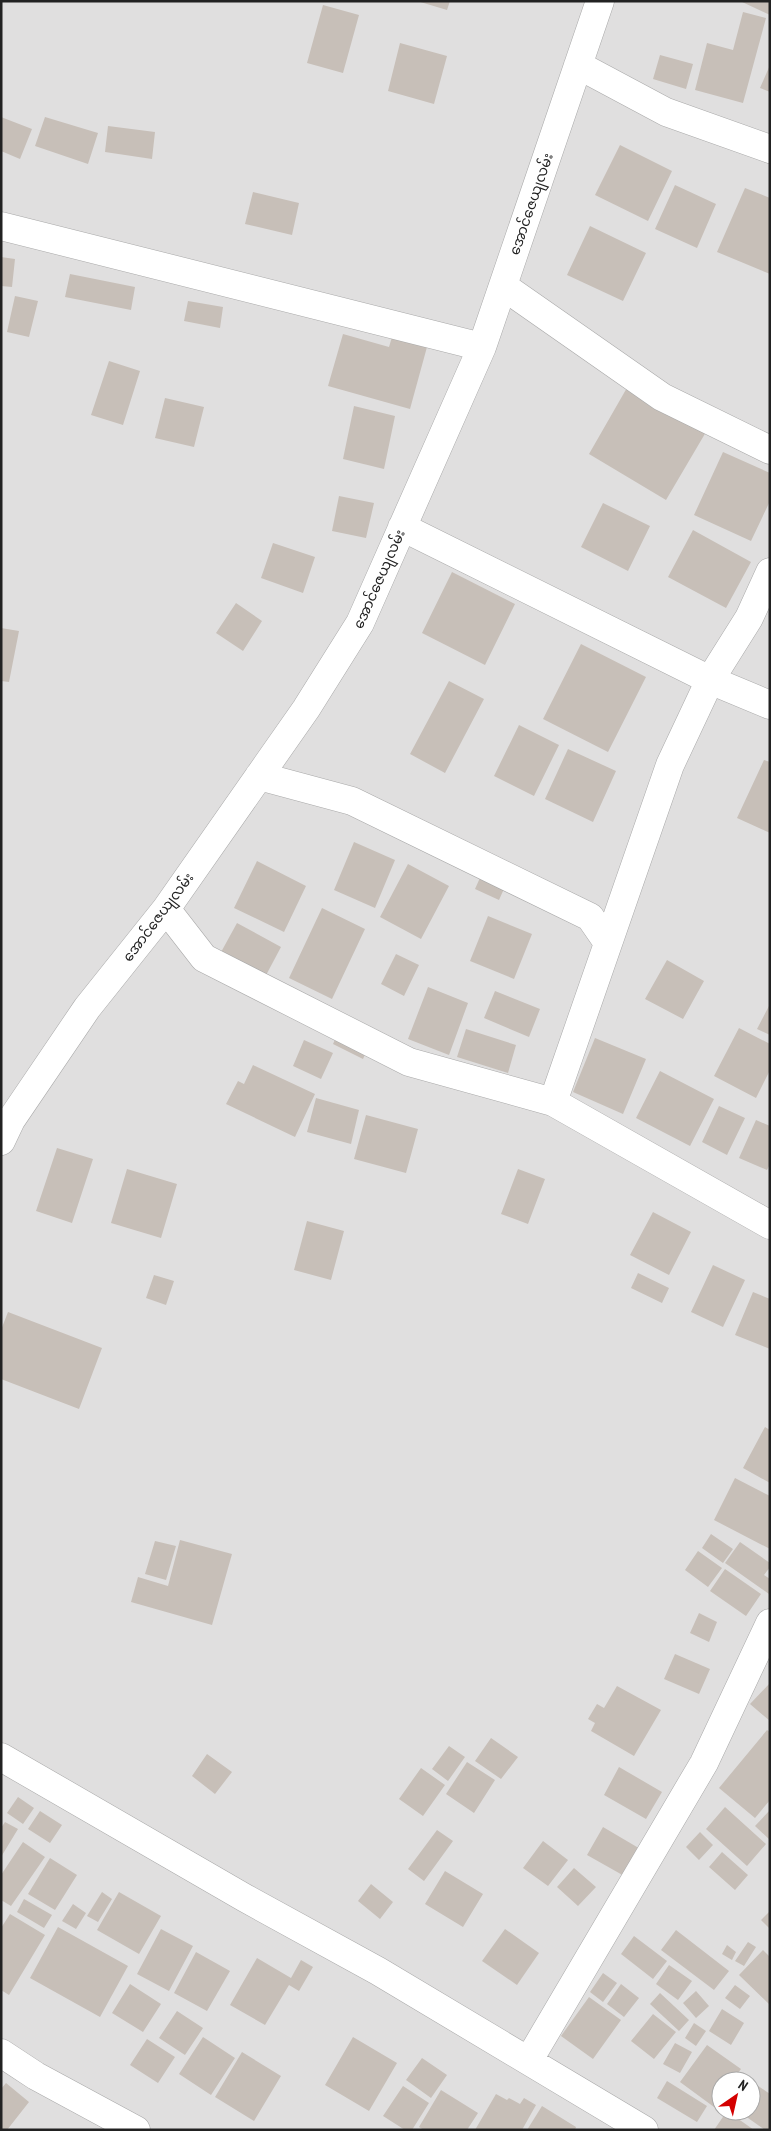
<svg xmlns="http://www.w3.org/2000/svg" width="771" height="2131" font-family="'PT Sans Narrow','Noto Sans Myanmar',sans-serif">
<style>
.residential{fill:#e0dfdf;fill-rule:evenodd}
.building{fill:#c7bfb8}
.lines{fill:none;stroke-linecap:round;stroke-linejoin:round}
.minor-casing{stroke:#a9a9a9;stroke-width:29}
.minor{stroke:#fff;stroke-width:28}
.labels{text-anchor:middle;stroke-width:4;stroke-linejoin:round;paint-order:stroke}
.street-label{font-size:14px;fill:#222;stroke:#fff}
</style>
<rect width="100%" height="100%" fill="#f2efe9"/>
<path class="residential" d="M1 1H770V2130H1ZM721 2081H751V2111H721Z"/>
<path class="building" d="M417 1H450L447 10Z
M740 1H770V15Z
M323 5 359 15 343 73 307 63Z
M743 12 766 18 743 103 695 90 707 43 733 50Z
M400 43 447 56 434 104 388 91Z
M660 55 693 64 686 89 653 79Z
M770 65V92L760 88Z
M1 117 32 129 20 159 1 151Z
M45 117 98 133 88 164 35 146Z
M108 126 155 132 152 159 105 152Z
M620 145 672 171 648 221 595 195Z
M675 185 716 204 697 248 655 229Z
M745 188 770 198V274L717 252Z
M253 192 299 203 292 235 245 224Z
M590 226 646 253 623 301 567 275Z
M1 257 15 259 12 287 1 286Z
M70 274 135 287 131 310 65 297Z
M15 296 38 301 29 337 7 332Z
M188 301 223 307 220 328 184 321Z
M343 334 389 347 392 337 427 347 410 409 328 386Z
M109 361 140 371 123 425 91 415Z
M628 386 706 432 666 500 589 454Z
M165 398 204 407 194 447 155 438Z
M354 406 395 416 384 469 343 459Z
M723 452 770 473V501L751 541 694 515Z
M339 496 374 503 366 538 332 531Z
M603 503 650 526 628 571 581 547Z
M693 530 751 562 726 608 668 577Z
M273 543 315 557 303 593 261 578Z
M452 572 515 604 485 665 422 633Z
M236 603 262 621 243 651 216 633Z
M1 628 19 631 9 682 1 681Z
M581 644 646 677 608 752 543 719Z
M449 681 484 699 445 773 410 754Z
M519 725 559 745 534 796 494 776Z
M568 749 616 771 593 822 545 799Z
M764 760 770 762V833L737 818Z
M354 842 395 860 375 908 334 890Z
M257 861 306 886 284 932 234 908Z
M408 864 449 886 421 939 380 917Z
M483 871 507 882 499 900 475 889Z
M322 908 365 929 332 999 289 978Z
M488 916 532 934 514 979 470 961Z
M237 923 281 947 264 979 220 954Z
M396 954 419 965 404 996 381 984Z
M667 960 704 981 683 1019 645 999Z
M428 987 468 1003 449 1055 408 1039Z
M495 991 540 1009 529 1037 484 1018Z
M770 1004V1035L757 1029Z
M739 1028 770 1044V1070L756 1098 714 1076Z
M466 1029 516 1045 508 1073 457 1057Z
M338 1033 368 1048 363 1059 333 1044Z
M595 1038 646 1059 623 1114 573 1092Z
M304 1040 333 1053 321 1079 293 1066Z
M253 1065 315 1094 295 1137 226 1104 238 1081 244 1084Z
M660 1071 714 1099 690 1146 636 1118Z
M316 1098 359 1110 351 1144 307 1132Z
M719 1106 745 1118 727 1155 702 1142Z
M366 1115 418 1129 406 1173 354 1159Z
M756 1120 770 1126V1164L767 1170 739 1158Z
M57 1148 93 1159 72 1223 36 1211Z
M127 1169 177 1184 161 1238 111 1223Z
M518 1169 545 1179 528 1224 501 1214Z
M653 1212 691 1232 669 1275 630 1255Z
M307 1221 344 1231 331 1280 294 1270Z
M713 1265 745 1280 723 1327 691 1312Z
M638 1273 669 1288 662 1303 631 1288Z
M154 1275 174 1281 166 1305 146 1298Z
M753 1292 770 1299V1349L735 1335Z
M8 1312 102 1348 79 1409 1 1379V1330Z
M765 1427 770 1430V1483L743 1468Z
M735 1478 770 1496V1549L714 1520Z
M711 1534 733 1549 723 1563 702 1548Z
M180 1540 232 1554 212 1625 131 1602 138 1577 168 1586Z
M155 1541 176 1546 166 1580 145 1574Z
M740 1542 770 1563V1567L764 1575 770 1579 769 1594 725 1563Z
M698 1551 722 1568 708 1587 685 1570Z
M725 1569 761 1594 746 1616 710 1591Z
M699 1613 717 1622 709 1642 690 1633Z
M675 1654 710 1669 699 1694 664 1679Z
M770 1683V1721L750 1704Z
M617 1686 661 1710 634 1756 591 1731 595 1723 588 1719 597 1704 604 1708Z
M767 1730 770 1732V1800L755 1818 719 1788Z
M491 1738 518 1757 501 1779 475 1761Z
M449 1746 465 1757 448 1781 432 1769Z
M207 1754 232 1772 215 1794 192 1776Z
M467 1762 495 1780 474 1813 446 1794Z
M619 1767 662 1792 646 1819 604 1795Z
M421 1768 445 1785 423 1816 399 1799Z
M18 1797 34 1808 23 1824 7 1813Z
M725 1807 766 1844 747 1866 706 1829Z
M770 1810V1840L755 1826Z
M40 1811 62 1825 50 1843 28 1829Z
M5 1822 18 1829 1 1857V1828Z
M603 1827 642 1850 626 1877 587 1855Z
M437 1830 453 1841 424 1881 408 1869Z
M700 1832 713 1845 699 1860 686 1847Z
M543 1841 568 1860 548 1886 523 1868Z
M23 1842 45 1857 11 1906 1 1900V1875Z
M722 1852 748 1875 735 1890 709 1867Z
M50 1858 77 1875 55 1910 28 1894Z
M574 1868 596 1887 578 1906 557 1887Z
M445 1871 483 1894 463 1927 425 1904Z
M371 1884 393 1902 380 1919 358 1901Z
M102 1892 112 1899 98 1922 87 1916Z
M119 1892 161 1916 139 1954 97 1930Z
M24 1899 52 1915 44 1928 17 1912Z
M73 1904 86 1913 76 1929 62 1921Z
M770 1911V1929L761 1920Z
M10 1914 45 1935 9 1995 1 1990V1928Z
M58 1927 128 1966 100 2017 30 1978Z
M161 1929 193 1946 169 1991 137 1974Z
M505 1929 539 1953 517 1985 482 1961Z
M676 1930 729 1971 714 1990 661 1950Z
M634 1936 667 1961 653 1979 621 1954Z
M748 1942 756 1947 744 1966 735 1961Z
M727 1945 736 1952 732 1960 722 1954Z
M763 1950 770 1957V2005L739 1975Z
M196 1952 230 1971 207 2011 174 1993Z
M257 1958 291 1978 301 1960 313 1967 299 1991 289 1985 265 2025 230 2005Z
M669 1965 692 1981 678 2000 656 1984Z
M603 1973 617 1983 603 2002 590 1992Z
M130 1984 161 2004 143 2032 112 2013Z
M621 1984 639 1998 624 2017 607 2004Z
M735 1985 750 1996 740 2009 725 1998Z
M696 1991 709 2006 696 2018 683 2003Z
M660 1993 689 2020 679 2031 650 2004Z
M589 1997 621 2020 593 2059 561 2036Z
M722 2009 744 2023 731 2045 709 2031Z
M177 2011 203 2028 185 2055 159 2038Z
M653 2014 676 2032 654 2059 631 2041Z
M694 2023 706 2031 696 2046 685 2038Z
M203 2037 235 2058 211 2095 179 2074Z
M353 2037 397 2063 369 2111 325 2085Z
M147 2039 175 2057 158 2083 130 2065Z
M675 2043 692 2052 680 2073 663 2064Z
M707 2045 741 2069 732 2081H721V2097L714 2107 680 2082Z
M242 2052 281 2076 254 2121 215 2097Z
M422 2058 447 2075 431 2098 406 2080Z
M667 2081 707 2106 697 2122 657 2098Z
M751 2081 770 2094V2130H765L738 2111H751Z
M6 2083 29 2102 7 2130H1V2089Z
M403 2086 429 2103 412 2130H405L383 2116Z
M441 2090 478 2113 467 2130H424L419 2127Z
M496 2094 507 2100 509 2098 520 2104 524 2098 536 2105 522 2130H475Z
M542 2106 576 2127 575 2130H527Z
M727 2111 754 2130H714Z"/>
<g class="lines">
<g class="minor-casing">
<path id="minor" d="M578 65 666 112 770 149
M1 226 482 347
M503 286 662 397 770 450
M402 527 710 680 770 705
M259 776 352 801 590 917 608 943
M166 909 204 958 409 1062 553 1102 770 1225
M553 1102 670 765 710 680 749 618 770 572
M1 1141 11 1120 87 1008 166 909 306 709 360 623 482 347 600 1
M1 1757 245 1898 378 1971 644 2130
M1 2053 36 2076 136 2130
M529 2060 704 1763 770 1623"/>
</g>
<use href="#minor" class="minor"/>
</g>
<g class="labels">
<g class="street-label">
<text transform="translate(531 204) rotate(-71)" y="5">အောင်ဇေယျလမ်း</text>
<text transform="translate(379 579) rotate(-66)" y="5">အောင်ဇေယျလမ်း</text>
<text transform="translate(158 917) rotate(-53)" y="5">အောင်ဇေယျလမ်း</text>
</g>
</g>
<rect width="771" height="2131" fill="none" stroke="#222222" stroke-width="5"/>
<g transform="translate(736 2096) rotate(34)"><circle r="24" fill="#ffffff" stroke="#a7a7a7"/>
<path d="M0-4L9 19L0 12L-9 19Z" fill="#d40000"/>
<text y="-8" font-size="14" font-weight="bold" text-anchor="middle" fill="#222222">N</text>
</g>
</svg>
